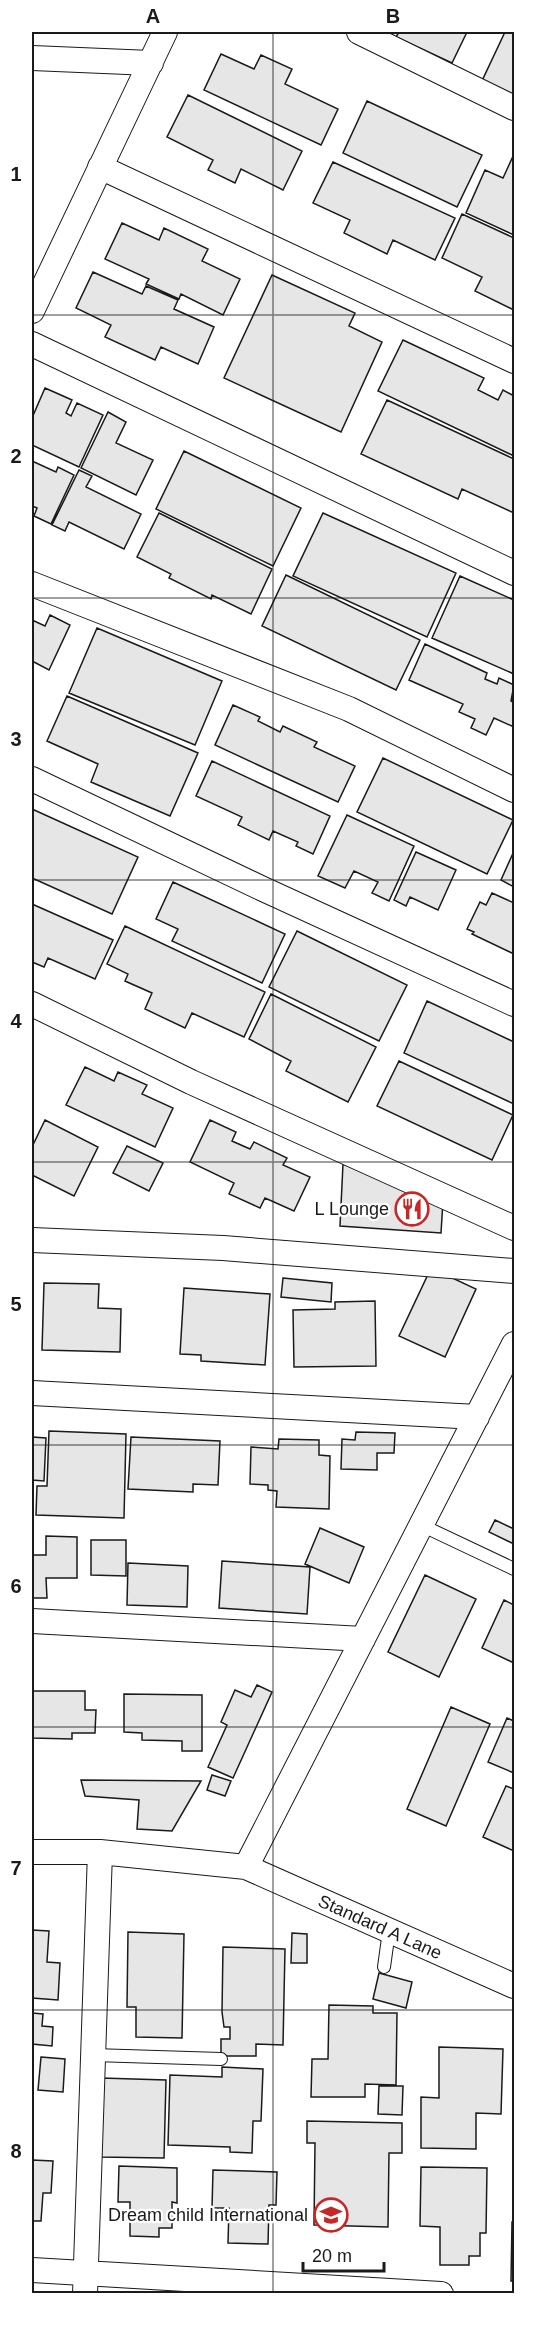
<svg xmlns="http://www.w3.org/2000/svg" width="546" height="2325" font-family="Arial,sans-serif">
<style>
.building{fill:#e6e6e6;stroke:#1a1a1a;stroke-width:1.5}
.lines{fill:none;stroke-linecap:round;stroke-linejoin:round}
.lane-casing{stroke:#1a1a1a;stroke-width:14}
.street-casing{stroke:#1a1a1a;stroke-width:26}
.lane{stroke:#fff;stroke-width:12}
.street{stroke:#fff;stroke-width:24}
.grid{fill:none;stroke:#1a1a1a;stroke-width:1.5;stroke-opacity:0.55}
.labels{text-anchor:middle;stroke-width:4.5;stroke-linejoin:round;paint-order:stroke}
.poi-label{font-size:18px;fill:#1a1a1a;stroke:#fff;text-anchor:end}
.street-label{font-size:18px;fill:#1a1a1a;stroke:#fff}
.neatline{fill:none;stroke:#1a1a1a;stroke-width:2}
.grid-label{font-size:20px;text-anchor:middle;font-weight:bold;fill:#1a1a1a}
</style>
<rect width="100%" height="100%" fill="#fff"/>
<path class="building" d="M399 32H467L452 63 396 37Z
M505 32H514V98L481 83Z
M221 54 254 69 261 55 292 69 285 84 338 109 321 145 204 90Z
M188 95 302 151 283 190 241 169 235 183 208 170 213 160 167 137Z
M367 101 482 155 457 207 343 153Z
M514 154V235L466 213 485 170 503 178Z
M333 162 455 218 435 260 393 240 387 254 344 233 350 220 313 203Z
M462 214 514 238V310L475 291 482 277 442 258Z
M122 223 159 240 164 228 208 249 202 261 240 279 223 315 181 294 179 299 146 284 149 279 105 259Z
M93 272 142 294 146 286 178 300 174 309 214 327 198 364 161 347 155 360 105 337 111 325 76 308Z
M272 275 355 313 349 326 382 342 341 432 224 378Z
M403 340 484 378 478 390 498 400 503 390 514 396V456L378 391Z
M45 388 72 400 66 413 71 416 77 403 103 415 79 467 32 445V418Z
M387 400 514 459V513L462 489 458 499 361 454Z
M108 412 126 422 116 443 153 460 136 495 81 468Z
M184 451 301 508 273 566 156 509Z
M32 461 56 472 58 467 74 475 51 524 34 516 37 508 32 506Z
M79 470 92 476 86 487 141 514 124 549 69 522 65 531 52 525Z
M159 513 272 569 251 614 212 595 211 599 169 578 171 574 137 557Z
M323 513 456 573 427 637 293 576Z
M286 575 420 640 396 690 262 626Z
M460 576 514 600V674L432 638Z
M50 615 70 625 49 670 32 661V620L45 626Z
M97 628 222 681 195 745 69 693Z
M425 644 487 673 485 679 497 684 499 678 514 685 511 701 514 703V727L494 718 486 735 471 728 475 719 459 712 463 704 409 680Z
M67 696 198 753 170 816 91 782 98 764 47 741Z
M233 705 260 717 258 721 280 732 283 726 317 742 314 747 355 766 338 802 215 745Z
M383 758 513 820 487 874 357 812Z
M212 761 330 816 313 854 296 846 298 842 273 831 269 840 238 825 242 817 196 796Z
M32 809 138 857 112 914 32 878Z
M347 815 414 846 389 901 372 893 378 882 354 871 345 888 318 876Z
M514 851V887L501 880Z
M416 852 456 870 438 910 410 897 406 906 394 900Z
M173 882 285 934 262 983 172 941 178 929 156 919Z
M492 893 514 903V954L472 934 474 932 467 929 480 902 486 905Z
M32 904 113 940 95 979 48 958 44 967 32 962Z
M125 926 265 992 244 1037 192 1013 185 1028 145 1009 152 993 125 981 128 974 107 964Z
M297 931 407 985 379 1041 269 987Z
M271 994 376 1047 348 1102 286 1071 291 1061 249 1039Z
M427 1001 514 1042V1104L404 1053Z
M399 1061 513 1115 492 1160 377 1106Z
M85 1067 114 1081 118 1072 147 1085 142 1094 173 1108 155 1147 66 1105Z
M45 1120 98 1147 74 1196 32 1175V1147Z
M210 1120 236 1132 232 1141 250 1149 254 1142 287 1158 283 1165 310 1177 294 1211 265 1198 260 1208 229 1194 234 1183 190 1162Z
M127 1146 163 1163 149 1191 113 1173Z
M343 1164 443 1201 441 1233 340 1226Z
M431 1268 476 1289 445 1357 399 1336Z
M283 1278 332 1283 331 1302 281 1297Z
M44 1283 99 1284 98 1308 121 1309 120 1352 42 1350Z
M184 1288 270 1294 265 1365 201 1361V1355L180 1354Z
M375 1301 376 1366 294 1367 293 1310 335 1309V1302Z
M49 1431 126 1434 124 1518 36 1515 37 1486H47Z
M356 1432 395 1433 394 1453H377V1470L341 1469 342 1439 355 1440Z
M32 1437 46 1438 44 1481 32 1480Z
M131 1437 220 1441 218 1485 193 1484V1492L128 1489Z
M279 1439 319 1440V1455L330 1456 329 1509 276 1507 277 1491 268 1490V1485L250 1484 251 1447 278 1449Z
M495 1520 514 1529V1544L489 1532Z
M320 1528 364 1547 349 1583 305 1564Z
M46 1536 77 1537V1578H46L47 1598H32V1555H46Z
M91 1540H126V1576L91 1575Z
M222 1561 310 1567 307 1614 219 1608Z
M128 1563 188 1566 187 1607 127 1605Z
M425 1575 476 1599 439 1677 388 1652Z
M504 1600 514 1605V1663L482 1648Z
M257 1685 272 1692 233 1778 208 1767 227 1725 221 1722 235 1690 251 1697Z
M32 1691H85V1710H96L95 1733H72V1739L32 1738Z
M124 1694 202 1695V1751H182V1741L142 1740V1733L124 1732Z
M451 1707 490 1724 446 1826 407 1809Z
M507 1718 514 1721V1773L488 1762Z
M212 1775 231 1781 225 1796 207 1790Z
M81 1780 201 1781 172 1831 137 1829 139 1800 85 1796Z
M506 1786 514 1789V1851L483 1837Z
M32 1930 49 1931 47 1962 60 1963 58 2000 32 1998Z
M128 1932 184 1934 182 2038 136 2037V2007H127Z
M292 1933 307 1934V1963H291Z
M223 1947 285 1949 283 2045 256 2044V2056H221V2039H230V2027H224L222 2012Z
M379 1973 412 1982 406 2008 373 1999Z
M329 2005 373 2006V2013H397L396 2085 365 2084V2097H311L312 2059H328Z
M32 2013 43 2014 42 2026 53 2027 52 2046 32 2044Z
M439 2047 503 2049 501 2114 476 2113V2149L421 2148V2097L439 2098Z
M41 2057 65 2059 63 2092 38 2090Z
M222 2067 263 2069 261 2121H253L252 2153 230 2152V2147L168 2145 170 2075 222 2077Z
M101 2078 166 2080 164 2158 99 2157Z
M379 2086H403L402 2115 378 2114Z
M307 2121 402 2123V2153H389L388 2227 314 2225 315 2143H307Z
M32 2160 53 2161 51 2193H43L41 2221H32Z
M119 2166 177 2168V2203L172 2202V2228H159V2237L130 2236V2202H118Z
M421 2167 487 2168 486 2233H480V2256H469V2265H440V2227L420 2226Z
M213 2170 277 2172 276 2205H269L268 2244 228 2243 229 2208H212Z
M512 2222H514V2281H511Z"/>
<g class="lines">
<g class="lane-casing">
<path id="lane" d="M421 1525 514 1569
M384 1967 389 1931
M93 2055 221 2059"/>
</g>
<g class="street-casing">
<path id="street" d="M359 32 514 108
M32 58 151 63
M100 167 514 361
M32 311 165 32
M32 344 514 573
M32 584 349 709 514 790
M32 779 263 889 514 1004
M32 1004 191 1082 514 1228
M32 1240 223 1248 514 1271
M32 1393 477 1417
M32 1621 363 1639
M32 1852H100L246 1867 514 1986
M246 1867 514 1344
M32 2270 441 2294
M85 2294 100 1852"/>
</g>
<use href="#lane" class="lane"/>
<use href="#street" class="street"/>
</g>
<path class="grid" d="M273 32V2294M32 315H514M32 598H514M32 880H514M32 1162H514M32 1445H514M32 1727H514M32 2010H514"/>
<defs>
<g id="restaurant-ring" transform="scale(1.725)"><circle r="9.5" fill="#fff" stroke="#c62828" stroke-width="1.5"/><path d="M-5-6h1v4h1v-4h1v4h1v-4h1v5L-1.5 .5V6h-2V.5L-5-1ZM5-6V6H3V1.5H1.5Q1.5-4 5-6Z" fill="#c62828"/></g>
<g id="school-ring" transform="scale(1.725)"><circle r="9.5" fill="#fff" stroke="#c62828" stroke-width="1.5"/><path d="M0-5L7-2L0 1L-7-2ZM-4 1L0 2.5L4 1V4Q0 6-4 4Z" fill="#c62828"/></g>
</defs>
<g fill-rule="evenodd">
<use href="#restaurant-ring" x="412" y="1209"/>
<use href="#school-ring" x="331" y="2215"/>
</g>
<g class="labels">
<g class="poi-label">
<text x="389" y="1215">L Lounge</text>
<text x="308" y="2221">Dream child International</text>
</g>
<g class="street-label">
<text transform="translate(380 1927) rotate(24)" y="6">Standard A Lane</text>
</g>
</g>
<rect width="546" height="2325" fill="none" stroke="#ffffff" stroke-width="66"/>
<path d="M303 2262v9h81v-9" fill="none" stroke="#1a1a1a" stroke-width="3"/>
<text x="312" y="2262" font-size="18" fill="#1a1a1a" stroke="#ffffff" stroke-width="4.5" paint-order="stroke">20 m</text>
<rect x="33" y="33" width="480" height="2259" class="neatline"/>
<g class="grid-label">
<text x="153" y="23">A</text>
<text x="393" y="23">B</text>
<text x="16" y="181">1</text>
<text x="16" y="463">2</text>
<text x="16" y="746">3</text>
<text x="16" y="1028">4</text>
<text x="16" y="1311">5</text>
<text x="16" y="1593">6</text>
<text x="16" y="1875">7</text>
<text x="16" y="2158">8</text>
</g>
</svg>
